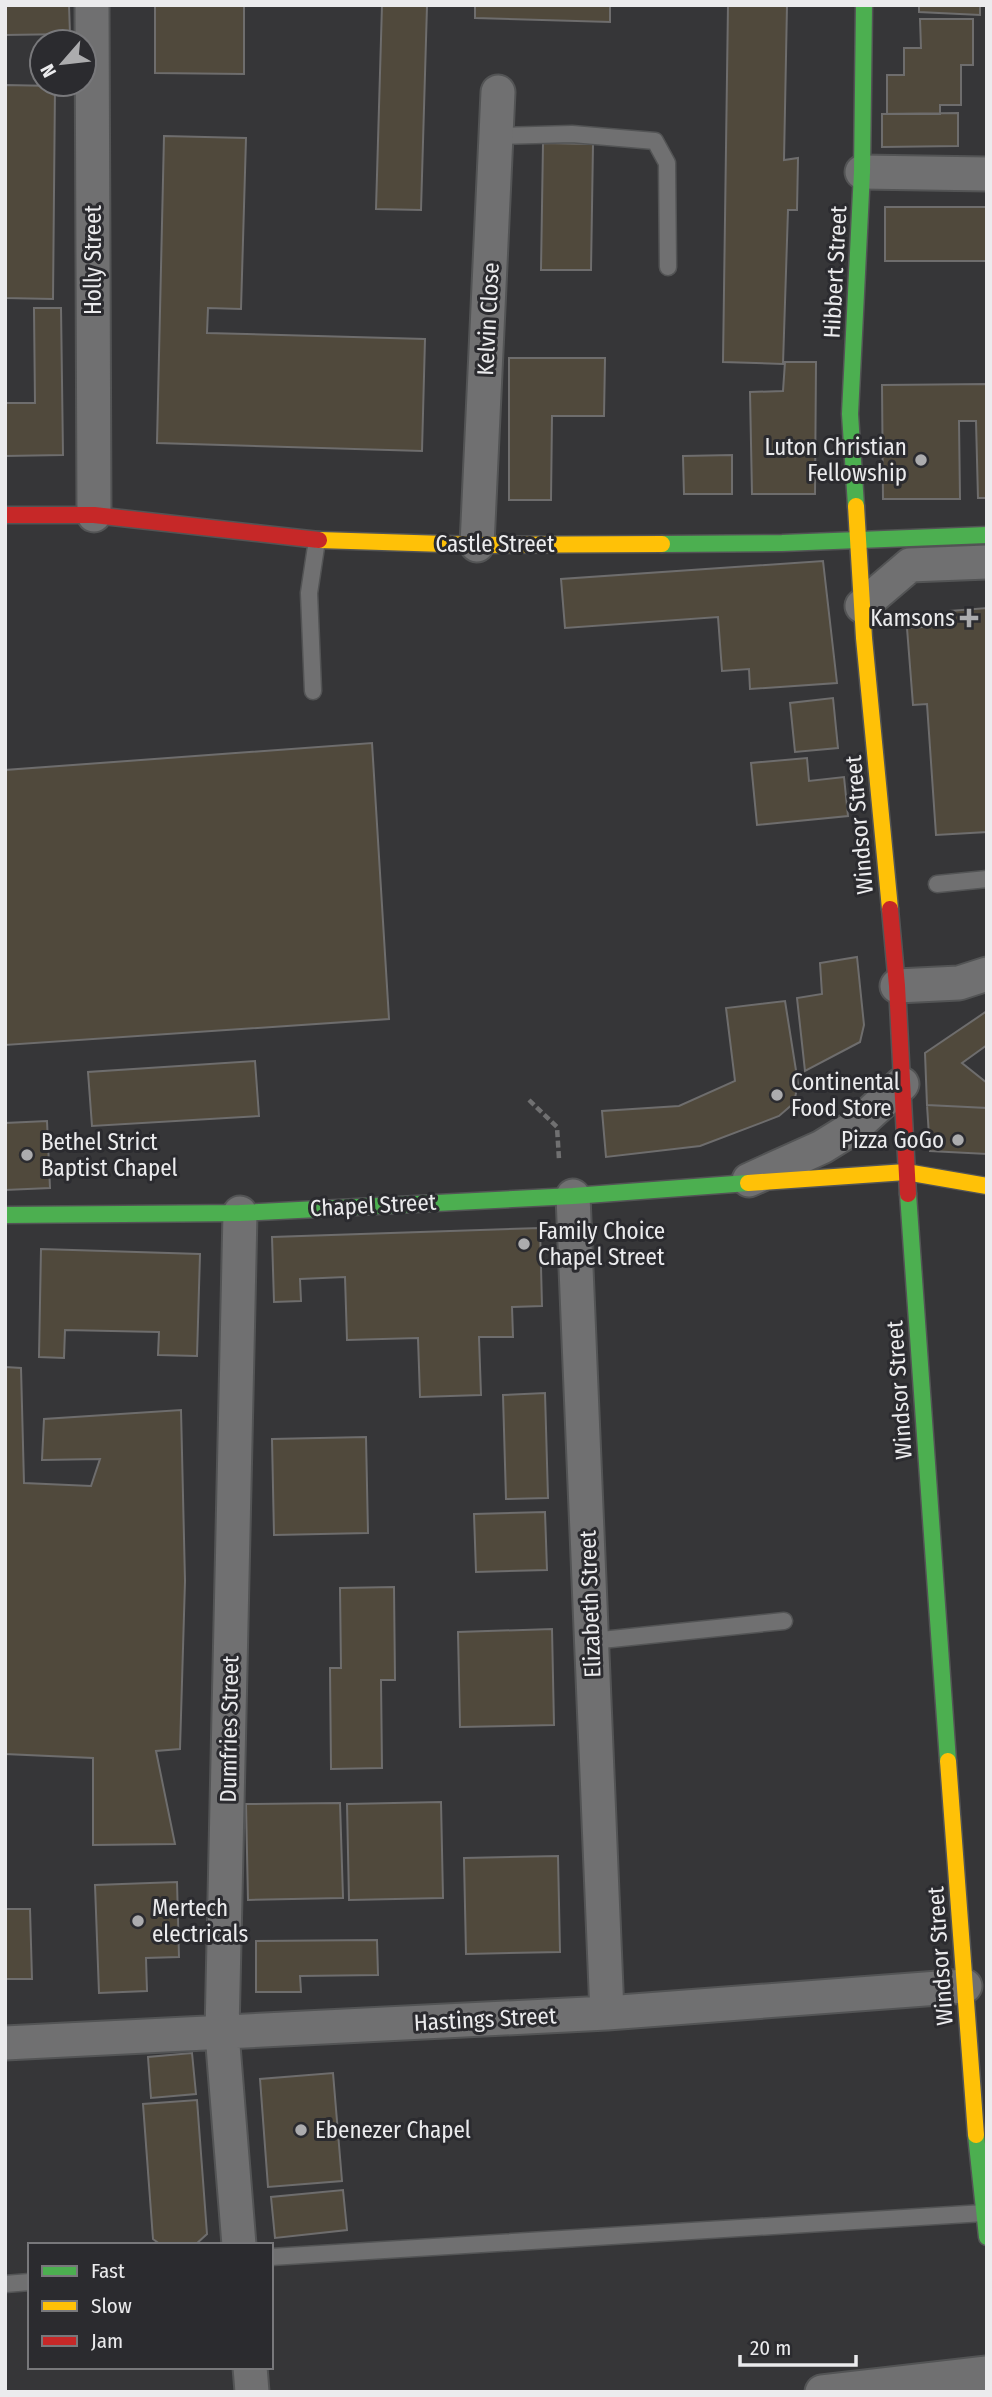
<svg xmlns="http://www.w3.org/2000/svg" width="992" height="2397" font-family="'Fira Sans Condensed',sans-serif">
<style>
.building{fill:#50493c;stroke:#6e6d6d;stroke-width:2}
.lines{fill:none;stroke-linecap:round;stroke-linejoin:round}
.lane-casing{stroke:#535455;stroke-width:19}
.street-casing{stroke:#535455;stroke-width:37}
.fast-casing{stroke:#535455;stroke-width:19}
.slow-casing{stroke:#535455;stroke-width:19}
.jam-casing{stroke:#535455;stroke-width:19}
.path{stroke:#707071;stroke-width:4.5;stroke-dasharray:7 3.5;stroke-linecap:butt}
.lane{stroke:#707071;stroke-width:16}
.street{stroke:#707071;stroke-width:33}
.fast{stroke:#4caf50;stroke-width:16}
.slow{stroke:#ffc107;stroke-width:16}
.jam{stroke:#c62828;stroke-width:16}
.poi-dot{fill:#acacae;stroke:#2b2b2f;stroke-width:2.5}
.labels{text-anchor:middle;stroke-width:6;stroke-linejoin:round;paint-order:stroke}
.street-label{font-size:23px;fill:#ebebed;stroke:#2b2b2f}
.poi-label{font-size:23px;fill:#ebebed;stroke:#2b2b2f;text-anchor:start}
</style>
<rect width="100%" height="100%" fill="#363638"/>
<path class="building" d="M5 5H69L70 34 5 35Z
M155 5H244V74L155 73Z
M382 5 427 6 421 210 376 209Z
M475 5H610V22L475 18Z
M728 5H787L784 160 798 158 797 210H788L783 364 723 362Z
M919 5H980V15L919 12Z
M920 19H973V65H961V105H940V114H887V75H904V48H921Z
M5 85 55 86 53 299 5 298Z
M958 113V146L882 147V114Z
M164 136 246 138 241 309 208 308 207 333 425 339 422 451 157 443Z
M543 143 593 144 591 270H541Z
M885 207H987V261H885Z
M34 308H61L63 455 5 456V403H35Z
M509 358H605L604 416H552L551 500H509Z
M785 362H816L815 494H752L750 392 783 391Z
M987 384V498H978L976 421H959L960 499H883L882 385Z
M732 455V494H684L683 456Z
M823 561 837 683 750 689 749 669 722 671 718 617 565 628 561 579Z
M987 608V832L936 835 927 704 913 705 907 628 951 625 950 611Z
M833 698 838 748 795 752 790 703Z
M372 743 389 1019 5 1045V770Z
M807 758 809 781 844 777 848 816 757 825 751 763Z
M857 957 864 1025 860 1042 805 1071 797 998 822 994 820 963Z
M785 1001 798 1083 794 1103 779 1116 700 1146 606 1157 602 1111 679 1106 735 1081 726 1008Z
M987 1011V1045L962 1063 987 1083V1108L927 1105 925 1053Z
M255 1061 259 1116 92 1126 88 1072Z
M927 1105 987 1108V1154L930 1151Z
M47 1121 50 1188 5 1190V1123Z
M540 1228 542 1306 512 1307 513 1337H479L481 1395 420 1397 418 1338 347 1340 345 1277 300 1279 301 1301 274 1302 272 1237Z
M41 1249 200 1254 197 1356 158 1355 159 1332 65 1330 64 1358 39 1357Z
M5 1367 21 1368 24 1483 91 1486 100 1459 42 1460 44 1419 181 1410 185 1581 180 1749 156 1751 175 1844 93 1845V1758L5 1754Z
M545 1393 548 1498 506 1499 503 1395Z
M366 1437 368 1533 274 1535 272 1439Z
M545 1512 547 1570 476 1572 474 1514Z
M394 1587 395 1680H381L382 1768 331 1769 330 1668H341L340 1588Z
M552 1629 554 1725 460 1727 458 1632Z
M441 1802 443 1898 349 1900 347 1804Z
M340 1803 343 1898 248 1900 246 1804Z
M558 1856 560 1952 466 1954 464 1858Z
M177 1882 179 1957 146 1958 147 1991 99 1993 95 1885Z
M5 1909H30L32 1979H5Z
M377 1940 378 1975 300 1976 301 1992H256V1941Z
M192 2053 196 2094 151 2098 148 2057Z
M333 2073 342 2181 268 2187 260 2079Z
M197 2100 207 2234 195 2245H161L153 2239 143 2104Z
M343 2190 347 2230 275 2238 271 2197Z"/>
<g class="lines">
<g class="lane-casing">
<path id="lane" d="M496 136 572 134 655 141 667 163 668 267
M313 691 309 593 317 540
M937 884 987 879
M592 1641 784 1621
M271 2257 984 2213
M5 2284 30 2282"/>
</g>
<g class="street-casing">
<path id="street" d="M92 5 94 515
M862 172 987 174
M477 545 498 92
M862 606 910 565 987 562
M897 986 959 983 987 974
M749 1180 822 1147 856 1126 902 1084
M573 1196 607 2013
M5 2043 607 2013 965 1986
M239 2245 222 2033 240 1213
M250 2367 252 2392
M822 2392 987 2373"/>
</g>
<g class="fast-casing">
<path id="fast" d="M856 506 850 414 862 172 864 5
M662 544 782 543 987 535
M908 1194 948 1761
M5 1215 240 1213 573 1196 748 1183
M976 2135 987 2237"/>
</g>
<g class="slow-casing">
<path id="slow" d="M856 506 864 638 890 909
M319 540 477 545 662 544
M748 1183 906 1172 987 1186
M948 1761 976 2135"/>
</g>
<g class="jam-casing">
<path id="jam" d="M5 515H94L319 540
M890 909 897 986 908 1194"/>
</g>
<path class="path" d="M529 1100 557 1127 559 1159"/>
<use href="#lane" class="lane"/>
<use href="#street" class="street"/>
<use href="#fast" class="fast"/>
<use href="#slow" class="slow"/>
<use href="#jam" class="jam"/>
</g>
<g class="poi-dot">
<circle cx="921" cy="460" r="7"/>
<path d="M965.5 607.5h7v7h7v7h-7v7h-7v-7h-7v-7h7z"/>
<circle cx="777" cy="1095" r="7"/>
<circle cx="958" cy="1140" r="7"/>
<circle cx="27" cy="1155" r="7"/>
<circle cx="524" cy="1244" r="7"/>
<circle cx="138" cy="1921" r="7"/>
<circle cx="301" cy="2130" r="7"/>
</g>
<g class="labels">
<g class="street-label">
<text transform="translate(93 260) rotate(-90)" y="8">Holly Street</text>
<text transform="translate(835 272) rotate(-87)" y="8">Hibbert Street</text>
<text transform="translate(488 319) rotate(-87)" y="8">Kelvin Close</text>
<text x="495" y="552">Castle Street</text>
<text transform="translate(859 825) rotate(-95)" y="8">Windsor Street</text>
<text transform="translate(373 1205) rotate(-3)" y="8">Chapel Street</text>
<text transform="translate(899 1390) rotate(-94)" y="8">Windsor Street</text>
<text transform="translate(590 1604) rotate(-92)" y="8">Elizabeth Street</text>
<text transform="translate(229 1729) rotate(-89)" y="8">Dumfries Street</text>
<text transform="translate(940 1956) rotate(-94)" y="8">Windsor Street</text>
<text transform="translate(485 2019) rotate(-3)" y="8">Hastings Street</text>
</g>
<g class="poi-label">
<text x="907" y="455" text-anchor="end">Luton Christian<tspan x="907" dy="26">Fellowship</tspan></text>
<text x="955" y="626" text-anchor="end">Kamsons</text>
<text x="791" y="1090">Continental<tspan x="791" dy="26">Food Store</tspan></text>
<text x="944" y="1148" text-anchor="end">Pizza GoGo</text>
<text x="41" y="1150">Bethel Strict<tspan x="41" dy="26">Baptist Chapel</tspan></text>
<text x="538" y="1239">Family Choice<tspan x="538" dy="26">Chapel Street</tspan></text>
<text x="152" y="1916">Mertech<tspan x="152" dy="26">electricals</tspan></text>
<text x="315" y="2138">Ebenezer Chapel</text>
</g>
</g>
<rect width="992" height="2397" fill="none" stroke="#ebebed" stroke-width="14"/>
<rect x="28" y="2243" width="245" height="126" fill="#2b2b2f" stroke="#78787b" stroke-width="2"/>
<rect x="42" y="2266" width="35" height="10" fill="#4caf50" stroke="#78787b" stroke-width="2"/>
<text x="91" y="2278" font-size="21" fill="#ebebed">Fast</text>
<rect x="42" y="2301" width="35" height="10" fill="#ffc107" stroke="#78787b" stroke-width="2"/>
<text x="91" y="2313" font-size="21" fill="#ebebed">Slow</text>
<rect x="42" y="2336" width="35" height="10" fill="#c62828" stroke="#78787b" stroke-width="2"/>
<text x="91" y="2348" font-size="21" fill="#ebebed">Jam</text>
<g transform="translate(63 63) rotate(242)"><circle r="33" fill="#2b2b2f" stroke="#78787b" stroke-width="2"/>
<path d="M0-5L12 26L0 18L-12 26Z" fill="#acacae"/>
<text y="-10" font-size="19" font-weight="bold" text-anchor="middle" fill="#ebebed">N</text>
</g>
<path d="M740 2355v10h116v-10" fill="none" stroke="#ebebed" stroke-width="3.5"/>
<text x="750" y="2355" font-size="21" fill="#ebebed" stroke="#2b2b2f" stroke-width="5" paint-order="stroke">20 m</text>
</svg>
